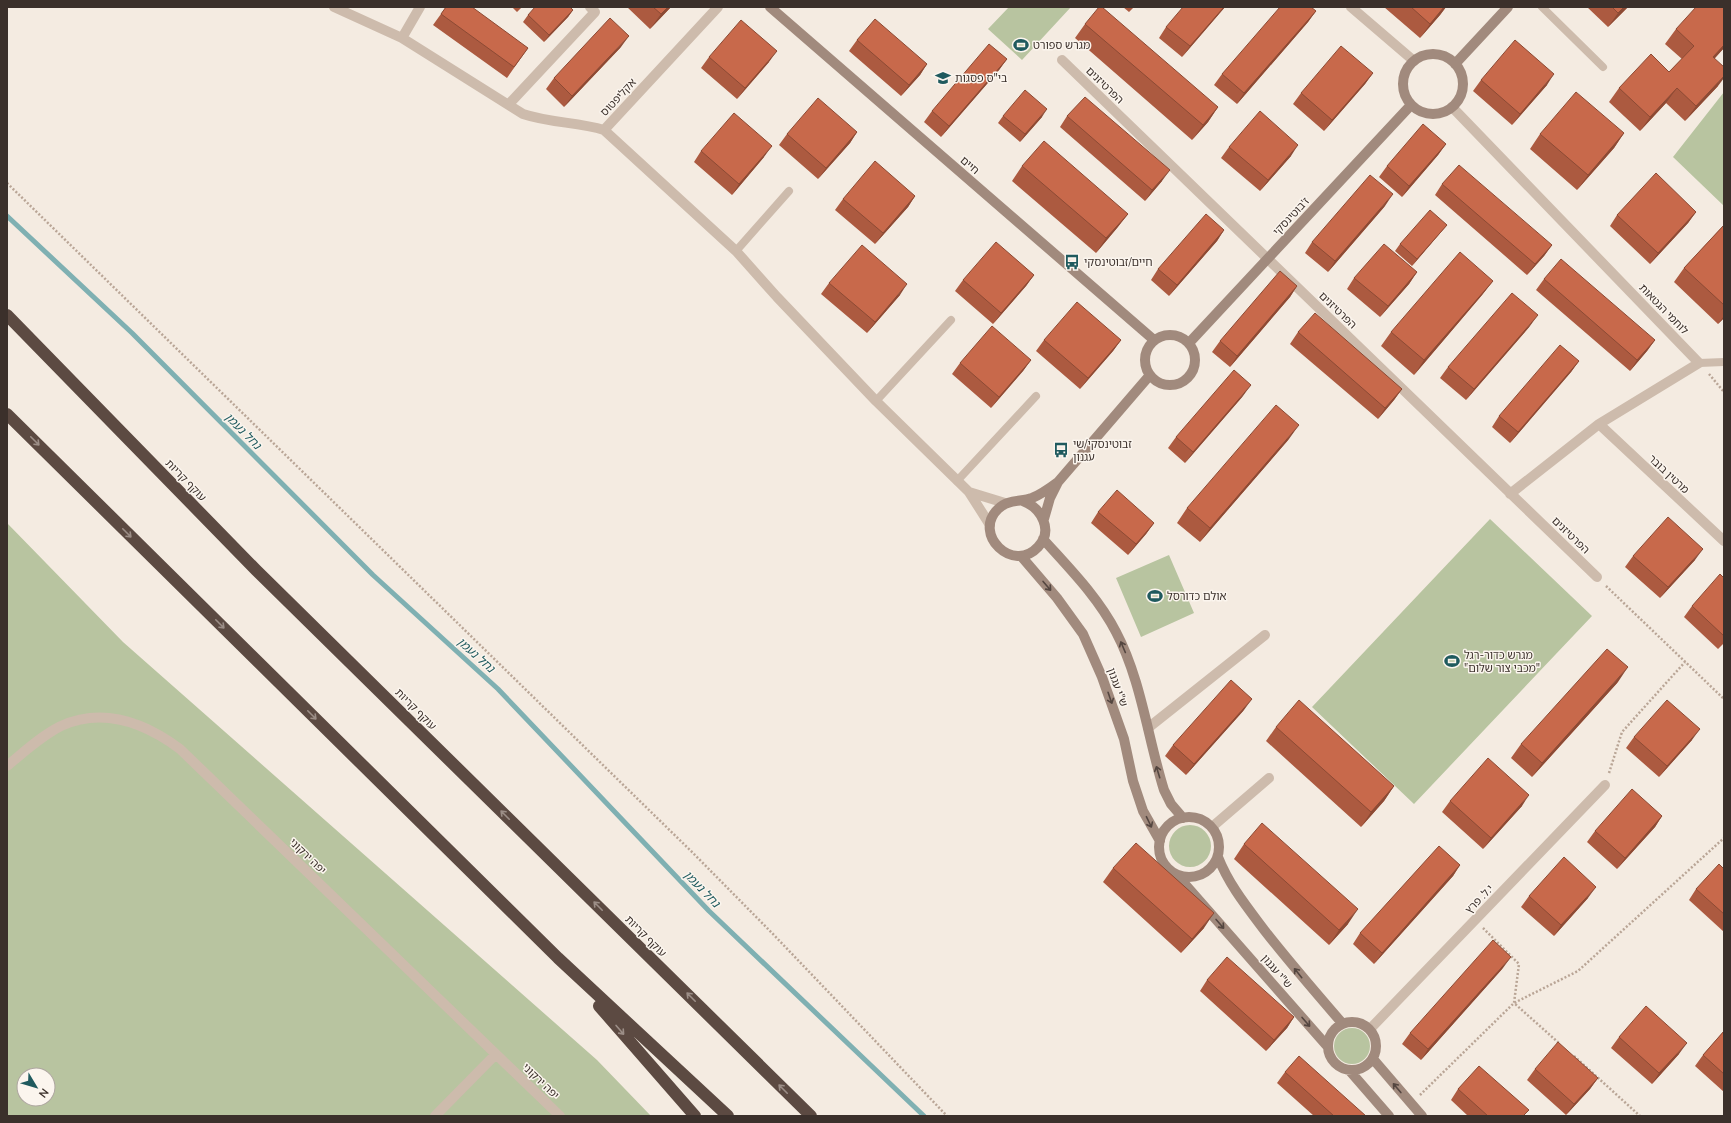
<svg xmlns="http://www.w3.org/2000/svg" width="1731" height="1123" font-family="'Nunito Sans','Noto Sans Hebrew',sans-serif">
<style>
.green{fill:#b8c4a0;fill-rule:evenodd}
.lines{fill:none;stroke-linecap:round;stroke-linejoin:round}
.stream{stroke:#7fb0b2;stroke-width:5}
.path{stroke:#b9a596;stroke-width:2.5;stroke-dasharray:2 2;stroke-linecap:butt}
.lane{stroke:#cdbbac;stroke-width:8}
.street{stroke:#cdbbac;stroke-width:10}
.secondary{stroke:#a18a7d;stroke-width:10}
.highway{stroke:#5c4a42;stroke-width:12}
.wall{fill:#ac5a40}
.shaded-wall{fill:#8c4a34}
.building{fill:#c8694b;stroke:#8c4a34}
.oneway{stroke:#9c8e87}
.oneway2{stroke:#544640}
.labels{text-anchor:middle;stroke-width:3;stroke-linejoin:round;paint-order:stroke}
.poi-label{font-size:11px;fill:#3b302b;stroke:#fbf5ee;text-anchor:start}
.street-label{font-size:11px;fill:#3b302b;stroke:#fbf5ee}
.water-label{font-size:12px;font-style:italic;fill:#1f5a5e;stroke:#fbf5ee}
</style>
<rect width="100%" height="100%" fill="#f4ebe1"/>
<path class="green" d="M1009 7H1071L1022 60 988 29Z
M1724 92V206L1673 157Z
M1490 519 1592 616 1414 804 1312 707Z
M7 523 123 642 597 1060 651 1116H7ZM24 1075H48V1099H24Z
M1169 555 1194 613 1141 637 1116 578Z
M1169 846a21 21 0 1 1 42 0a21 21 0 1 1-42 0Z
M1334 1046a18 18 0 1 1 36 0a18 18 0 1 1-36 0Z"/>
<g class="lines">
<path class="stream" d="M7 216 132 333 373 575 498 689 709 911 924 1116"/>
<path class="path" d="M7 183 692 852 772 933 947 1116
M1709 374 1724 392
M1606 586 1724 699
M1609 773 1622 732 1685 662
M1483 928 1519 964 1514 1003 1560 1044
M1574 1056 1640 1116
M1420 1095 1514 1003 1578 971 1724 838"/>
<path class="lane" d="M1542 7 1603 67
M736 251 789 191
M1699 363 1724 362
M876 401 951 320
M957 481 1036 396"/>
<path class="street" d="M334 7 402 38 523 114C550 123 578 122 604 130L736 251 777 297 876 401 969 492 990 525
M1351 7 1414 61
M402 38 420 7
M1062 60 1597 577
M509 104 595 12 590 7
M1452 107 1699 363 1599 424 1510 494
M604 130 718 7
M1599 424 1724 541
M969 492 1005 503
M1148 728 1265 635
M7 766C24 752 41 736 61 726 103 707 145 723 180 749L560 1116
M1212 827 1269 778
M1370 1029 1605 785
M435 1116 496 1054"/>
<path class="secondary" d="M770 7 1154 340
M1403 84a30 30 0 1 1 60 0a30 30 0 1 1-60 0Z
M1455 64 1508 7
M1145 360a25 25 0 1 1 50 0a25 25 0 1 1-50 0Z
M1189 343 1411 105
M1023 501C1041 508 1054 530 1038 547 1013 574 972 534 998 509 1008 499 1021 502 1032 498 1042 494 1050 488 1058 482
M1044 519 1050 498 1058 482 1150 375
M1043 539C1069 568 1098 597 1116 632 1141 679 1148 739 1164 790L1171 804 1183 818
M1021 556 1057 598 1083 634 1102 677 1124 739 1133 781 1143 811 1160 841
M1159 847a30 30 0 1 1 60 0a30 30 0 1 1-60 0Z
M1218 857C1229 885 1247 907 1265 931 1290 963 1316 993 1342 1023
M1176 874 1328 1047
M1328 1046a24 24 0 1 1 48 0a24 24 0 1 1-48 0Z
M1373 1059 1422 1116
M1349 1070 1389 1116"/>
<path class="highway" d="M7 315 256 570 811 1116
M7 414 558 958 728 1116
M599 1006 695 1116"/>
</g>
<path class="wall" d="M446 7 528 48 507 78 433 25Z
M512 7H522L517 12Z
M627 7H671L650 29Z
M1123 7H1134L1129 12Z
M1225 7 1182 57 1159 38 1166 27Z
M1384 7H1446L1440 15 1420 38Z
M1587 7H1628L1608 27Z
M1724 7V48L1715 58 1718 86 1685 121 1666 103 1640 131 1609 102 1619 88 1669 72 1682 59 1665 44 1676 29Z
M573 10 568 17 544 42 523 22 528 15Z
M1316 11 1308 22 1237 104 1214 85 1222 74Z
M1085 24 1218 107 1208 122 1192 140 1075 38Z
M857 40 927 64 920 75 901 96 849 51Z
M621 47 564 107 546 89 554 78Z
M709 57 769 62 737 99 701 68Z
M1007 59 999 70 941 137 924 122 932 111Z
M1373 73 1365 84 1324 131 1293 104 1301 93Z
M1481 80 1547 85 1512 125 1473 91Z
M1003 116 1042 117 1020 142 998 123Z
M1067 116 1162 181 1145 201 1060 127Z
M857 132 850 143 818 179 779 145 787 134Z
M1624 133 1614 148 1577 190 1530 149 1540 134Z
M1446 144 1438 155 1402 197 1379 177 1387 166Z
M1229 147 1291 156 1260 191 1221 158Z
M701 151 764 157 732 195 694 162Z
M1022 166 1128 214 1117 228 1096 253 1012 181Z
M1442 184 1552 245 1544 256 1527 275 1435 195Z
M915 196 908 207 875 244 835 210 843 199Z
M1385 206 1328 272 1305 253 1312 242Z
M1696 212 1688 223 1650 264 1610 226 1617 215Z
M1447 225 1441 232 1412 266 1395 251 1400 244Z
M1724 225V318L1718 324 1674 282 1684 268Z
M1224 230 1217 241 1169 296 1151 280 1158 269Z
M1417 272 1409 284 1380 317 1347 289 1354 278Z
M1034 275 1026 286 993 324 955 291 963 280Z
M1544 279 1655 340 1647 351 1630 371 1536 290Z
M1493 281 1482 295 1414 375 1381 346 1391 332Z
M829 283 900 295 867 333 821 294Z
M1297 286 1290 297 1230 367 1212 352 1220 341Z
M1530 326 1466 400 1440 378 1448 367Z
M1298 332 1402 389 1394 400 1378 419 1290 344Z
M1044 340H1121L1113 351 1080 389 1036 351Z
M1031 360 1023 371 991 408 952 374 960 363Z
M1579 361 1571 372 1510 443 1492 427 1499 416Z
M1243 396 1185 463 1168 448 1176 437Z
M1289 439 1200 542 1177 523 1187 508Z
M1098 512 1154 523 1146 534 1128 555 1091 523Z
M1633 556 1695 560 1660 598 1625 567Z
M1724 578V643L1718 649 1684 617 1692 606Z
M1618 682 1532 777 1511 758 1521 744Z
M1244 710 1186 775 1165 756 1173 745Z
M1276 727 1394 786 1384 801 1361 827 1266 741Z
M1634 737 1692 740 1659 777 1626 748Z
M1450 801 1522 806 1483 849 1442 812Z
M1662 816 1655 827 1617 869 1587 842 1595 831Z
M1244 844 1348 924 1329 945 1234 859Z
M1460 865 1453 876 1374 964 1353 944 1360 933Z
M1113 868 1204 928 1181 953 1103 882Z
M1724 869V932L1689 900 1696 889Z
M1529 896 1588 898 1554 936 1521 907Z
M1503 968 1421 1060 1402 1044 1410 1033Z
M1207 980 1294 1017 1287 1028 1266 1051 1200 991Z
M1724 1031V1092L1695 1066 1703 1055Z
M1619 1037 1679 1054 1652 1084 1611 1048Z
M1535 1069 1598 1078 1590 1089 1566 1115 1527 1080Z
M1285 1072 1366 1116H1314L1277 1083Z
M1458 1089 1524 1116H1468L1451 1100Z"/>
<path class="shaded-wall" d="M668 7H671L650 29 661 14Z
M1224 7H1225L1182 57 1190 46Z
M1444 7H1446L1440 15 1420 38 1430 24Z
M1624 7H1628L1608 27 1618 13Z
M573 10 568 17 544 42 549 35Z
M1316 11 1308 22 1237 104 1244 93Z
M629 36 621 47 564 107 572 96Z
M1724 45V48L1703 71 1713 57Z
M777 51 769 62 737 99 745 88Z
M1007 59 999 70 941 137 949 126Z
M927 64 920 75 901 96 909 85Z
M1373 73 1365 84 1324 131 1332 120Z
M1554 74 1547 85 1512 125 1520 114Z
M1724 76V78L1718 86 1685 121 1696 106Z
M1677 88 1666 103 1640 131 1650 117Z
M1218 107 1208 122 1192 140 1203 125Z
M1047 109 1042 117 1020 142 1025 134Z
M857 132 850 143 818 179 826 168Z
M1624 133 1614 148 1577 190 1588 175Z
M1446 144 1438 155 1402 197 1409 186Z
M1298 145 1291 156 1260 191 1268 180Z
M772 146 764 157 732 195 739 184Z
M1170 170 1162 181 1145 201 1152 190Z
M1393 194 1385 206 1328 272 1335 261Z
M915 196 908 207 875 244 883 233Z
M1696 212 1688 223 1650 264 1658 253Z
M1128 214 1117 228 1096 253 1106 238Z
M1447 225 1441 232 1412 266 1417 259Z
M1224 230 1217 241 1169 296 1177 285Z
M1552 245 1544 256 1527 275 1535 264Z
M1417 272 1409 284 1380 317 1388 306Z
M1034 275 1026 286 993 324 1001 313Z
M1493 281 1482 295 1414 375 1424 360Z
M907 284 900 295 867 333 875 322Z
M1297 286 1290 297 1230 367 1237 356Z
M1538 315 1530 326 1466 400 1474 389Z
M1724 316V318L1718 324Z
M1121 340 1113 351 1080 389 1088 378Z
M1655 340 1647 351 1630 371 1637 360Z
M1031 360 1023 371 991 408 999 397Z
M1579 361 1571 372 1510 443 1518 432Z
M1251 385 1243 396 1185 463 1193 452Z
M1402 389 1394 400 1378 419 1385 408Z
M1299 425 1289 439 1200 542 1210 528Z
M1154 523 1146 534 1128 555 1136 544Z
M1703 549 1695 560 1660 598 1668 587Z
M1628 667 1618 682 1532 777 1542 763Z
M1252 699 1244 710 1186 775 1194 764Z
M1700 729 1692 740 1659 777 1667 766Z
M1394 786 1384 801 1361 827 1371 812Z
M1529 795 1522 806 1483 849 1491 838Z
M1662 816 1655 827 1617 869 1625 858Z
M1460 865 1453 876 1374 964 1382 953Z
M1596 887 1588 898 1554 936 1561 925Z
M1358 909 1348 924 1329 945 1339 930Z
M1214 913 1204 928 1181 953 1192 939Z
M1511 957 1503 968 1421 1060 1428 1049Z
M1294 1017 1287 1028 1266 1051 1274 1040Z
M1687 1043 1679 1054 1652 1084 1659 1073Z
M1598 1078 1590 1089 1566 1115 1574 1104Z"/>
<path class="building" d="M446 7H472L528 48 514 67 441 14Z
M535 7H570L573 10 549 35 528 15Z
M653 7H668L661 14Z
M1099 7H1102L1218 107 1203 125 1085 24Z
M1183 7H1224L1190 46 1166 27Z
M1280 7H1311L1316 11 1244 93 1222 74Z
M1411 7H1444L1430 24Z
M1612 7H1624L1618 13Z
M1696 7H1724V45L1713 57 1724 67V76L1696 106 1677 88 1650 117 1619 88 1651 54 1669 72 1694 46 1676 29Z
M610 18 629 36 572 96 554 78Z
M875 19 927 64 909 85 857 40Z
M741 20 777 51 745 88 709 57Z
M1515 40 1554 74 1520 114 1481 80Z
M989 44 1007 59 949 126 932 111Z
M1341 46 1373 73 1332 120 1301 93Z
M1025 90 1047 109 1025 134 1003 116Z
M1576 92 1624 133 1588 175 1540 134Z
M1085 97 1170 170 1152 190 1067 116Z
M818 98 857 132 826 168 787 134Z
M1260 111 1298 145 1268 180 1229 147Z
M734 113 772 146 739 184 701 151Z
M1423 124 1446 144 1409 186 1387 166Z
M1044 141 1128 214 1106 238 1022 166Z
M875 161 915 196 883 233 843 199Z
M1459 165 1552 245 1535 264 1442 184Z
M1656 173 1696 212 1658 253 1617 215Z
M1370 175 1393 194 1335 261 1312 242Z
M1430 210 1447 225 1417 259 1400 244Z
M1206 214 1224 230 1177 285 1158 269Z
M1724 225V305L1684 268Z
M996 242 1034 275 1001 313 963 280Z
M1384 244 1417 272 1388 306 1354 278Z
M862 245 907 284 875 322 829 283Z
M1460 252 1493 281 1424 360 1391 332Z
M1561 259 1655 340 1637 360 1544 279Z
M1280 271 1297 286 1237 356 1220 341Z
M1512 293 1538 315 1474 389 1448 367Z
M1077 302 1121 340 1088 378 1044 340Z
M1315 313 1402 389 1385 408 1298 332Z
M992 326 1031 360 999 397 960 363Z
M1560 345 1579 361 1518 432 1499 416Z
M1234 370 1251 385 1193 452 1176 437Z
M1276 405 1299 425 1210 528 1187 508Z
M1117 490 1154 523 1136 544 1098 512Z
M1668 517 1703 549 1668 587 1633 556Z
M1720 574 1724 578V636L1692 606Z
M1607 649 1628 667 1542 763 1521 744Z
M1231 680 1252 699 1194 764 1173 745Z
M1299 700 1394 786 1371 812 1276 727Z
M1667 700 1700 729 1667 766 1634 737Z
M1488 758 1529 795 1491 838 1450 801Z
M1632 789 1662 816 1625 858 1595 831Z
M1262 823 1358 909 1339 930 1244 844Z
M1136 843 1214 913 1192 939 1113 868Z
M1439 846 1460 865 1382 953 1360 933Z
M1564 857 1596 887 1561 925 1529 896Z
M1719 864 1724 869V914L1696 889Z
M1493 940 1511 957 1428 1049 1410 1033Z
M1227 957 1294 1017 1274 1040 1207 980Z
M1646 1006 1687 1043 1659 1073 1619 1037Z
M1724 1031V1074L1703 1055Z
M1558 1042 1598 1078 1574 1104 1535 1069Z
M1299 1056 1366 1116H1334L1285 1072Z
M1479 1066 1529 1110 1523 1116H1488L1458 1089Z"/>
<defs><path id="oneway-shaft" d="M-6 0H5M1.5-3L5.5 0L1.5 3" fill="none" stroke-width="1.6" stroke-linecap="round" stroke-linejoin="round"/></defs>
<g class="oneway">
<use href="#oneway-shaft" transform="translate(35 441) rotate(45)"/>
<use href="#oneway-shaft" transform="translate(127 533) rotate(45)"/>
<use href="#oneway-shaft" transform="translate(220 624) rotate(45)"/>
<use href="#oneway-shaft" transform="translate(312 715) rotate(45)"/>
<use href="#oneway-shaft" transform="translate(505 815) rotate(-135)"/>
<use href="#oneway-shaft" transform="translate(598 906) rotate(-135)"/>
<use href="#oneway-shaft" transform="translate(691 997) rotate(-135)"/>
<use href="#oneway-shaft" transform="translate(620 1030) rotate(49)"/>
<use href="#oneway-shaft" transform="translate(783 1089) rotate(-135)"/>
</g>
<g class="oneway2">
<use href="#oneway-shaft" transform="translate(1047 586) rotate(49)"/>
<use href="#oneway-shaft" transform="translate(1123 647) rotate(-113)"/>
<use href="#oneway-shaft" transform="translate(1110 698) rotate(71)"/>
<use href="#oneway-shaft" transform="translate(1158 772) rotate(-107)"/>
<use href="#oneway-shaft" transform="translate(1149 822) rotate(64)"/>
<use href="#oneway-shaft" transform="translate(1220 924) rotate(49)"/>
<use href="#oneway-shaft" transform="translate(1298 973) rotate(-129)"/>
<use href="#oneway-shaft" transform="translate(1306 1022) rotate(49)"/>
<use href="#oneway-shaft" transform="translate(1397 1088) rotate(-130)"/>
</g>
<defs>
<g id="stadium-bare" transform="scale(1.2)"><path d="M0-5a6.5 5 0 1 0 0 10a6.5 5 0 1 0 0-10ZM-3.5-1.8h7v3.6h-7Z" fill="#1f5a5e" stroke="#fbf5ee" stroke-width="2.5" paint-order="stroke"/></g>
<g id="school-bare" transform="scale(1.2)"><path d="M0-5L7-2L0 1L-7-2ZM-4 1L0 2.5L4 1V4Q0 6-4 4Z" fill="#1f5a5e" stroke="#fbf5ee" stroke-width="2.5" paint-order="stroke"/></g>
<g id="bus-bare" transform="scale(1.2)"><path d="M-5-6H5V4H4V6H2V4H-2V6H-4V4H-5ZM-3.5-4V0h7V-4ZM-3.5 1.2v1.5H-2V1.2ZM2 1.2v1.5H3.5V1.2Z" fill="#1f5a5e" stroke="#fbf5ee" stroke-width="2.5" paint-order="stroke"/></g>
</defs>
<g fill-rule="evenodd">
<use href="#stadium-bare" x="1021" y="45"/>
<use href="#school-bare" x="943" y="78"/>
<use href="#bus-bare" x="1072" y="262"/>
<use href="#bus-bare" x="1061" y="450"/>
<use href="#stadium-bare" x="1155" y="596"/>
<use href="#stadium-bare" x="1452" y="661"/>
</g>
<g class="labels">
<g class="poi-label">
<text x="1033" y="49">מגרש ספורט</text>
<text x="955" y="82">בי"ס פסגות</text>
<text x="1084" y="266">חיים/זבוטינסקי</text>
<text x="1073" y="448">זבוטינסקי/שי<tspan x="1073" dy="13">עגנון</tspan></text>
<text x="1167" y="600">אולם כדורסל</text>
<text x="1464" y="659">מגרש כדור-רגל<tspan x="1464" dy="13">"מכבי צור שלום"</tspan></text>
</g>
<g class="street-label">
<text transform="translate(1105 85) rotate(44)" y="4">הפרטיזנים</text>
<text transform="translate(618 97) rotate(-47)" y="4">אקליפטוס</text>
<text transform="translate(970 165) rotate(41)" y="4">חיים</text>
<text transform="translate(1291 216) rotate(-47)" y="4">ז'בוטינסקי</text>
<text transform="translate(1664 309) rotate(46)" y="4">לוחמי הגטאות</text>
<text transform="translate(1338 310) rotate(44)" y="4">הפרטיזנים</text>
<text transform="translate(1669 474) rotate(43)" y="4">מרטין בובר</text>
<text transform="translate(186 480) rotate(46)" y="4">עוקף קריות</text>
<text transform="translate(1571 535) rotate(44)" y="4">הפרטיזנים</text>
<text transform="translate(1118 687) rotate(70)" y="4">ש"י עגנון</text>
<text transform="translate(416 709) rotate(45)" y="4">עוקף קריות</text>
<text transform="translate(308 856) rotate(44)" y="4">יפה ירקוני</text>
<text transform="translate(1479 899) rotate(-46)" y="4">י.ל. פרץ</text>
<text transform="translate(646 936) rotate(45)" y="4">עוקף קריות</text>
<text transform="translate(1277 971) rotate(49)" y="4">ש"י עגנון</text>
<text transform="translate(541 1081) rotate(44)" y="4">יפה ירקוני</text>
</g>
<g class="water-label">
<text transform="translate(243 431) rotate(45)" y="4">נחל נעמן</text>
<text transform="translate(476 655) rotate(42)" y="4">נחל נעמן</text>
<text transform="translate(702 889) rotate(46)" y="4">נחל נעמן</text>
</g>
</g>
<rect width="1731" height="1123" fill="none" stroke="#3b302b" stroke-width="16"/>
<g transform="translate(36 1087) rotate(128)"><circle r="19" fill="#fbf5ee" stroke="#aea6a0"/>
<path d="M0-3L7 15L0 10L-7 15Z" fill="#1f5a5e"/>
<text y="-6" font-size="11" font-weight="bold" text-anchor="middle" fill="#3b302b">N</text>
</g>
</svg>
